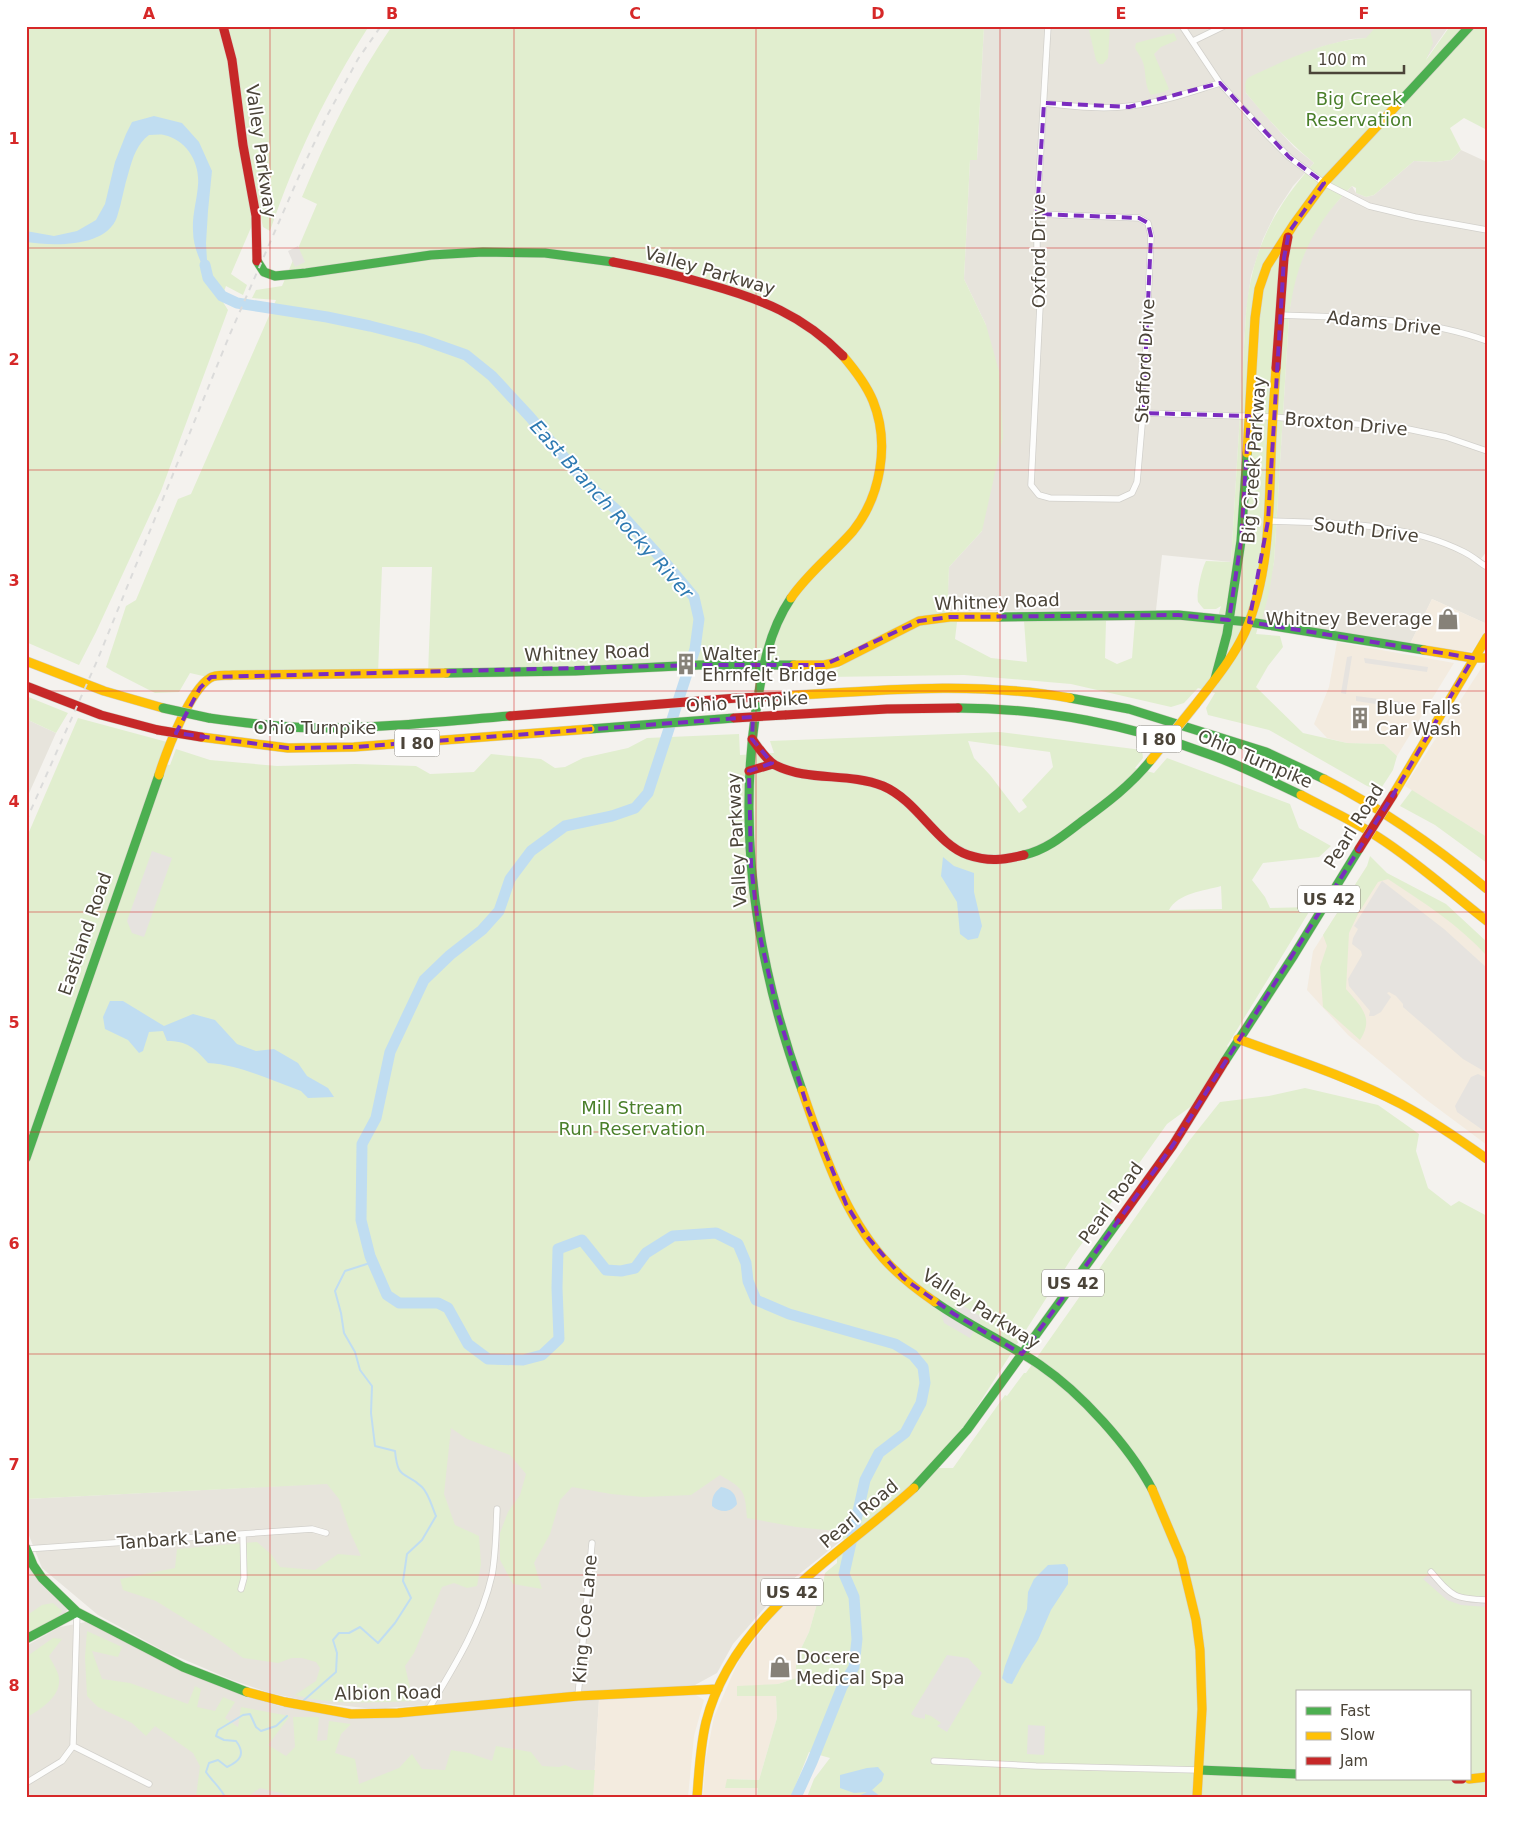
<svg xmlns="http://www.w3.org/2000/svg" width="1513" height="1823" font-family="'DejaVu Sans',sans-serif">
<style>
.residential{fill:#e7e4dc}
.commercial{fill:#f3ebdf}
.green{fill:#e1eecf;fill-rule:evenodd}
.parking{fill:#e6e3df}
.water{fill:#c0ddf1}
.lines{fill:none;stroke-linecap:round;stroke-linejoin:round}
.stream{stroke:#c0ddf1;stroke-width:2}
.river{stroke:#c0ddf1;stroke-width:11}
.street-casing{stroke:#d2d0cb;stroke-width:7}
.fast-casing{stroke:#d3cfc5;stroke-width:10}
.slow-casing{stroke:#d3cfc5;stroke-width:10}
.jam-casing{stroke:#d3cfc5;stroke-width:10}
.street{stroke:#fdfdfc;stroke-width:5.5}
.fast{stroke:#4caf50;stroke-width:9}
.slow{stroke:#ffc107;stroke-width:9}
.jam{stroke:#c62828;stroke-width:9}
.rail{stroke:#dbdbda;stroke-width:2;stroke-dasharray:6 6;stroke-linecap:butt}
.fast-bridge-casing{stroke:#d3cfc5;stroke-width:10;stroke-linecap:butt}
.slow-bridge-casing{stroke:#d3cfc5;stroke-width:10;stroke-linecap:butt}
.jam-bridge-casing{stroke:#d3cfc5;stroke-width:10;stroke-linecap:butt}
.fast-bridge{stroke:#4caf50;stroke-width:9}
.slow-bridge{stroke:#ffc107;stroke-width:9}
.jam-bridge{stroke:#c62828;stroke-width:9}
.marked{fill:none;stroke:#7b2cbf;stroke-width:4;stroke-dasharray:10 6;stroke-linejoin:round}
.grid{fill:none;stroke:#d62828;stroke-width:1;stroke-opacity:0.55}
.labels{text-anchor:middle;stroke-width:4;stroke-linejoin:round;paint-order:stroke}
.shield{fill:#fff;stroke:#817c74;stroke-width:1}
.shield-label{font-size:16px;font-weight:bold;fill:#4b4439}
.park-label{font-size:18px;fill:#4a7f2a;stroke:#fff}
.street-label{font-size:18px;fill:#4b4439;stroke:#fff}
.poi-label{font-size:18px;fill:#4b4439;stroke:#fff;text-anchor:start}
.water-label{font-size:19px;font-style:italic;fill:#2e7ab2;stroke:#fff}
.neatline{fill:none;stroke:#d62828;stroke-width:2}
.grid-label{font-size:16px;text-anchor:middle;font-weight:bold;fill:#d62828}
</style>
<rect width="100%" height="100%" fill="#f4f2ee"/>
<path class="residential" d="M984 26H1449L1424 62 1371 38 1351 39 1321 47 1286 61 1251 77 1246 93 1272 123 1294 147 1314 163 1293 186 1276 212 1263 239 1251 276 1246 314 1231 562 1162 555 1156 610 947 611 949 567 982 531 986 325 964 279 970 160H977Z
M1461 150 1487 162V551L1477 564 1487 570V624L1432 599 1410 644 1261 621 1274 562 1289 316 1292 290 1299 266 1309 242 1322 220 1334 205 1352 186 1356 193 1366 197 1374 195 1414 161 1436 162 1451 160Z
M26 719 56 733 26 800Z
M418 1401 730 1459 829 1522 843 1539 782 1588 733 1644 717 1673 695 1685 373 1709 312 1702 270 1693 232 1680 164 1651 98 1615 42 1568 28 1533 26 1499 416 1479Z
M26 1560 29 1568 68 1609 63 1616 26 1637Z
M86 1622 143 1651 225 1689 279 1706 358 1717 599 1699 593 1797H26V1646L60 1627Z"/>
<path class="commercial" d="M1432 599 1487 624V628L1472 651 1462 652 1410 644Z
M1337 642 1454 663 1397 756 1384 744 1347 743 1327 738 1314 724 1329 687Z
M1484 664H1487V837L1405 786Z
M1367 866 1415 889 1487 946V1145L1424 1098 1348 1035 1307 990 1313 951Z
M811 1583 820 1593 809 1632 796 1659V1678L778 1684 737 1687V1696L776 1695 777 1718 759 1780 728 1779 725 1788H758L757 1797H703L706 1758 714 1717 734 1671 741 1657 776 1613Z
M696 1695 704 1700 694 1736 688 1797H593L599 1699 635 1696Z"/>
<path class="green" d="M26 26H369C327 91 295 158 270 231L263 227 259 209 231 274 247 285 243 295 226 286 221 299 228 310 161 491 96 632 79 665 26 642Z
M392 26H984L977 160H970L964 279 986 325 999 371 1003 437 982 531 949 567 947 622H957L955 639 991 658 1027 662 1024 621H1106L1105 658 1117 664 1132 658 1135 620H1140L1141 616 1217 620 1221 606 1216 609H1204C1202 607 1199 603 1198 602 1196 594 1202 568 1206 561L1231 562 1246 314C1251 252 1273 209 1314 163 1288 142 1267 118 1246 93 1245 88 1244 82 1248 78 1254 74 1263 71 1269 68 1299 54 1332 40 1366 38L1374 29 1381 26H1429L1433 43 1426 60 1448 29 1445 26H1487V130L1464 118 1450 128 1461 150 1451 160 1436 162 1414 161 1374 195 1366 197 1356 193V188L1352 186C1313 225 1296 261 1289 316L1274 562 1269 593 1260 627H1258L1256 634 1280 636 1283 647 1268 666 1256 687 1303 733 1347 743 1384 744 1397 756 1393 770 1380 790 1367 786 1269 730 1208 715 1206 708 1215 693 1198 688 1184 703 1171 707 1071 684 964 675 826 677 842 666 428 674 432 567H382L378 674 203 676 190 673 179 692 155 693 112 671 106 667 126 606 136 600 178 499 191 494 276 300 252 298 256 290 282 286 317 204 302 197C327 137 355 80 392 26Z
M1088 26H1110L1108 58 1103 64H1099L1096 60Z
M1174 33 1177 40 1161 47 1154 54 1169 89 1164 92 1151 95C1145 87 1146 76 1144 66 1143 60 1138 53 1135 48L1136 43Z
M26 696 68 713 56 733 26 719Z
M78 718 167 742 163 764 170 765 176 749 210 760 277 766 355 764 416 766 430 774 474 772 491 754 541 759 555 768 565 767 583 758 628 748 647 738 739 734 740 755 774 753 770 741 1000 732 1142 750 1143 758 1135 768 1154 773 1167 758 1290 804 1299 828 1331 846 1319 857 1263 863 1252 880 1265 897 1270 908 1312 907 1227 1046 1233 1053 1208 1094 1167 1124 1073 1256 963 1429 934 1468H953L1005 1395 1007 1396 1024 1373H1026L1189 1141 1220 1102 1269 1096 1305 1088 1378 1105 1419 1134 1416 1151 1428 1188 1451 1206 1459 1201 1487 1216V1797H807L814 1779 830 1758 809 1752 791 1797H757L758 1788H725L727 1779 759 1780 777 1718 776 1696H737V1686L778 1684 796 1678V1659L809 1632 820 1593 817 1587 823 1583 825 1573 837 1563V1551L847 1543 836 1531 796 1527 747 1518C745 1490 744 1489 720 1475L691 1495 643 1497 611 1494 572 1487 560 1500 550 1534 534 1563 542 1589 513 1584 500 1560V1533L508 1512 520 1495 526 1474 510 1455 467 1439 451 1428 444 1494 455 1525 479 1536 481 1564 477 1586 467 1588 454 1583 442 1587 414 1653 405 1666 413 1701C374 1702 333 1706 295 1695L316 1681 320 1668 316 1662 302 1658H292L278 1663 243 1658 222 1642 156 1601 123 1590 120 1579 175 1568 177 1549 257 1542 271 1554 280 1567 315 1570 338 1554 361 1556 350 1532 339 1499 327 1484 26 1499V839ZM968 741 1050 752 1053 767 1022 800 1027 807 1019 813 990 775 974 758ZM1221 886 1222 909 1169 910C1178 893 1204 891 1221 886ZM1297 1692H1469V1779H1297Z
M1412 790 1487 837V863L1435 825 1400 806Z
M1370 856 1387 873 1446 904 1487 942V956C1459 925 1423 902 1388 879L1378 882 1358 914 1349 933 1346 989C1360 1006 1375 1017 1360 1040L1323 1007 1320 967 1327 946 1323 935 1367 866Z
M53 1603 62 1611 56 1619 26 1634V1616L42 1605Z
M87 1631 122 1647 118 1657 92 1651 102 1679 130 1683 188 1704 195 1686 201 1689 197 1707 215 1711 223 1697 235 1702 225 1718 238 1727 241 1707 290 1716 268 1745 286 1756 295 1747 293 1717H319L317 1741 327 1740 329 1721 351 1724 341 1734 335 1753 355 1759 359 1784 399 1768 412 1754 422 1769 445 1770 451 1750 469 1753 492 1761 496 1746 531 1752 542 1766 559 1767 565 1765 577 1770H595L593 1797H297L260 1788 247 1797H196L200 1766 193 1753 155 1726 146 1736 132 1723 98 1707 87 1696 85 1657Z
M53 1638 62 1639 49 1656C52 1662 58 1671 59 1678 61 1697 41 1709 26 1718V1657Z"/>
<path class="parking" d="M298 246 305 262 295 267 288 251Z
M1352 656 1346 694 1341 693 1347 657Z
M1364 658 1428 667 1427 672 1365 663Z
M1356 696 1402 702V708L1356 701Z
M152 851 172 858 144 937 132 933 127 921Z
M1382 881 1444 929 1487 968V1073L1463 1059 1403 1007V1004L1396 996 1389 992 1387 993 1391 997 1381 1012 1374 1016H1369L1370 1011 1349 986 1348 979 1362 955 1361 951 1352 944 1353 938 1358 929 1354 926Z
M1478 1074 1487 1078V1133L1457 1112 1455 1106 1471 1077Z
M960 1304 982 1317 970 1338 944 1323 940 1310H956Z
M1432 1571 1445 1585 1454 1591 1464 1596 1487 1597V1607L1461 1605 1447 1600 1423 1579Z
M947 1655 968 1658 982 1673 947 1732 937 1726 941 1723 931 1716 925 1714V1719L915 1717 911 1714Z
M1028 1725 1045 1726 1044 1755 1027 1754Z"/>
<path class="water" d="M154 116 182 123 199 142 212 171 208 211 206 243 208 278C201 262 193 248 193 231 192 215 197 200 198 185 200 163 187 140 164 135 160 134 154 135 149 135 137 144 133 157 129 171 124 186 122 202 117 217 106 248 53 246 26 242V231L54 236 77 231 96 220 105 204 115 162 126 134 132 122Z
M943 857 954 866 974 873V892L982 926 978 938 968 940 960 934 957 902 941 876Z
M110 1001H123L164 1026 193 1014 215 1020 237 1044 256 1051 274 1049 298 1063 307 1076 328 1088 334 1097 308 1098 301 1091C270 1080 240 1065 208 1063 195 1048 187 1041 167 1041L163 1031 149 1032 143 1051 139 1053 128 1040 105 1029 103 1017Z
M721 1487C731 1489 736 1493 737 1504 731 1513 720 1513 712 1506 712 1496 714 1493 721 1487Z
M1065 1564 1068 1568V1584L1051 1610 1038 1640 1022 1665 1012 1684 1007 1683 1002 1678 1005 1666 1027 1609 1028 1592 1034 1579 1048 1565Z
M878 1767 884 1774 882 1781 872 1790 881 1797H856L867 1792 854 1793 840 1788V1775L867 1768Z"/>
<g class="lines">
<path class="stream" d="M303 1701 336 1672 337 1653 333 1640 339 1633H349L360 1627 378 1643 395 1623 411 1598 403 1581 407 1554 422 1540 436 1516C432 1507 429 1494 422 1487 405 1470 398 1482 395 1451L375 1446 371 1413 372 1386 360 1370 355 1352 344 1333 341 1313 335 1291 345 1271 373 1262
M225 1797C220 1787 212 1781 206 1772L209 1763 218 1760 227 1767C240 1761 246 1754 236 1741L224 1740 216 1736 218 1730 243 1715 250 1714 256 1727 261 1731 276 1726 287 1716"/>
<path class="river" d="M205 265 208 278 222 296 237 303 327 317 370 326 421 339 466 355 492 376 530 417 586 483 620 513 669 567 694 597 699 619 695 649 648 793 635 808 612 816 565 826 531 851 510 879 499 911 482 930 450 955 424 980 390 1052 376 1118 362 1144 361 1220 370 1256 387 1295 399 1303H438L448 1308 468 1344 488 1359 523 1360 542 1355 559 1339 557 1288 558 1249 582 1240 606 1270 621 1271 635 1268 646 1253 673 1236 716 1233 738 1244 746 1263 748 1281 756 1300 789 1314 895 1344 913 1355 923 1367 925 1383 921 1403 905 1433 879 1453 865 1480 844 1574 854 1597 857 1639 854 1667 842 1687 812 1762 796 1797"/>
<g class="street-casing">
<path id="street" d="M1182 26 1220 83 1267 135 1289 157 1324 183 1369 206 1415 217 1487 230
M1193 41 1224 26
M1044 103C1072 106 1101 110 1130 106 1160 103 1190 92 1220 83
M1037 214 1139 218 1148 223 1151 236 1143 413 1137 482 1132 493 1119 499 1050 498 1039 495 1031 485 1042 266 1037 247V214L1048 26
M1280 315C1349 318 1421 317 1487 341
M1143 413 1273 417 1403 428 1446 437 1487 451
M1268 521C1333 523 1405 522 1464 552 1472 556 1479 562 1487 567
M26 1549 312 1529 326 1533
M1431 1572C1452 1596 1453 1599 1487 1600
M241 1589 244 1578 243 1535
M578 1696 592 1543
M428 1710C454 1667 481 1624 492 1575 496 1553 496 1531 497 1509
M73 1746 149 1784
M934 1761 1036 1766 1199 1770
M26 1783 62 1761 73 1746 77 1612"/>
</g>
<g class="fast-casing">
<path id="fast" d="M1397 105 1470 26
M257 261 264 272 275 276 306 273 431 255 483 252 545 253 613 262
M791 598C768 632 762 671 756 710 737 839 758 968 802 1090
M998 617 1178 615 1249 622 1424 650
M446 673 575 671 699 665H794
M1215 679 1227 634 1241 541 1247 453
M1070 698 1129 709 1266 752 1324 779
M958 708C1043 708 1132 725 1211 755 1242 766 1271 781 1301 795
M209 718C245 723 283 728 319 728 383 728 447 721 510 716
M590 729 734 718
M1024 855C1046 850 1063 836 1081 822 1107 803 1131 785 1151 760
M1225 1061 1294 955 1359 849
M26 1158 159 775
M935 1302C969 1326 1006 1342 1040 1365 1081 1393 1129 1446 1152 1489
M914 1488 967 1430 1119 1220
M26 1548 33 1565 42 1578 77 1612 183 1667 247 1692
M26 1639 77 1612
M1199 1770 1297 1774"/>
</g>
<g class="slow-casing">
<path id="slow" d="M1247 453 1255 318 1259 289 1267 266 1294 224 1324 183 1397 105
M791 598C808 573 833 554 853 531 881 496 890 443 873 401 866 384 855 370 843 356
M1424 650 1473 658H1487
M26 661 104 691 163 708
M794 665H824L838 662 919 621 950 617H998
M787 696C881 690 976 681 1070 698
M1196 704C1214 681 1233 658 1245 632 1269 577 1269 514 1271 456 1272 427 1274 397 1276 368
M201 737 288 748 354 747 590 729
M159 775C166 752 190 690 210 678 216 674 226 676 233 675L446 673
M1324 779C1383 809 1436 847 1487 889
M1301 795C1327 809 1354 821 1378 837 1417 862 1451 893 1487 921
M1393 795 1487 637
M1238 1039C1293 1059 1349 1077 1401 1104 1431 1120 1459 1139 1487 1159
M802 1090C822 1148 842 1211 883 1258 898 1275 916 1289 935 1302
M1152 1489 1181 1558 1196 1620 1200 1650 1202 1709 1197 1797
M247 1692 285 1702 351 1714 398 1713 578 1696 718 1689
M1469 1779 1487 1777
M697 1797C699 1772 700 1747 706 1722 733 1616 838 1557 914 1488"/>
</g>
<g class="jam-casing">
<path id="jam" d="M223 26 232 60 243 145 256 216 257 261
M613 262C645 268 676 275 707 284 761 299 803 315 843 356
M1276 368 1284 258 1288 237
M26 686 101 715 158 730
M785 715 887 709 958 708
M510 716 737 698
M752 739C758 747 766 760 775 765 808 782 848 772 883 786 918 801 936 844 968 855 989 862 1003 860 1024 855
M749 771 773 764
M1119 1220 1173 1145 1225 1061
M1456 1779H1462"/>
</g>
<use href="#street" class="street"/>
<use href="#fast" class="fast"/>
<use href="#slow" class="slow"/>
<use href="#jam" class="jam"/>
<path class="rail" d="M26 821 97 661 230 334 303 167 327 116 358 59 381 26"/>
<g class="fast-bridge-casing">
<path id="fast-bridge" d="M163 708 209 718"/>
</g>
<g class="slow-bridge-casing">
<path id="slow-bridge" d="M1151 760 1196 704"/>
</g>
<g class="jam-bridge-casing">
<path id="jam-bridge" d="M737 698 787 696
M734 718 785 715
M158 730 201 737
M1359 849 1393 795"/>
</g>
<use href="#fast-bridge" class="fast-bridge"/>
<use href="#slow-bridge" class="slow-bridge"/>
<use href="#jam-bridge" class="jam-bridge"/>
</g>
<path class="marked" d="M1220 83 1289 157 1324 183 1289 232 1284 258 1268 521 1249 622 1473 658 1393 795 1173 1145 1022 1354 954 1314 903 1278 864 1233 846 1204 808 1109 778 1014 759 932 751 865 749 771 772 763 752 739 753 717 354 747 288 748 176 733 200 688 211 677 699 665H824L919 621 950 617 1178 615 1229 620 1241 541 1249 416 1143 413 1151 236 1148 223 1139 218 1037 214 1044 103 1129 107Z"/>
<path class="grid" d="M270 26V1797M514 26V1797M756 26V1797M1000 26V1797M1242 26V1797M26 248H1487M26 470H1487M26 691H1487M26 912H1487M26 1132H1487M26 1354H1487M26 1575H1487"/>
<defs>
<g id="shop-bare" transform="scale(1.725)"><path d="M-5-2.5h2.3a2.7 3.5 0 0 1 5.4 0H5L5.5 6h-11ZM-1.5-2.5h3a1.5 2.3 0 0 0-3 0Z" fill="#868178" stroke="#fff" stroke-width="2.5" paint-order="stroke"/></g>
<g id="building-bare" transform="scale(1.725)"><path d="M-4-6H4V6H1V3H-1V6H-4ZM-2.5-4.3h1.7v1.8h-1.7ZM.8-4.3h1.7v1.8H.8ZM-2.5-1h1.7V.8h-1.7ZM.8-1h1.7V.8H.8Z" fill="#868178" stroke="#fff" stroke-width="2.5" paint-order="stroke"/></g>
</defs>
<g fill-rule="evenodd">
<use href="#shop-bare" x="1448" y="619"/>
<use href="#building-bare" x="686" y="664"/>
<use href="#building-bare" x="1360" y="718"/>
<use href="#shop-bare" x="780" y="1667"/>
</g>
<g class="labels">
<g class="shield">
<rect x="1136.5" y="725.5" width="45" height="27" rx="4"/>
<rect x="394.5" y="729.5" width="45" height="27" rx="4"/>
<rect x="1298" y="885.5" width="62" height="27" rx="4"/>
<rect x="1042" y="1269.5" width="62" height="27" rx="4"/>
<rect x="761" y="1578.5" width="62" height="27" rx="4"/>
</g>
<g class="shield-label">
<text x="1159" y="745">I 80</text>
<text x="417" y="749">I 80</text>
<text x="1329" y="905">US 42</text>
<text x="1073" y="1289">US 42</text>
<text x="792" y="1598">US 42</text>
</g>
<g class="park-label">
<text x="1359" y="105">Big Creek<tspan x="1359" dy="21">Reservation</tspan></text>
<text x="632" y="1114">Mill Stream<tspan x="632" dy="21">Run Reservation</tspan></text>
</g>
<g class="street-label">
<text transform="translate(261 151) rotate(82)" y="6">Valley Parkway</text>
<text transform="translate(1039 251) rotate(-90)" y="6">Oxford Drive</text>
<text transform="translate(710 271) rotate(16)" y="6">Valley Parkway</text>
<text transform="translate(1384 323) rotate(6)" y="6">Adams Drive</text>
<text transform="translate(1145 361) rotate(-87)" y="6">Stafford Drive</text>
<text transform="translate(1346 424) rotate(5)" y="6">Broxton Drive</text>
<text transform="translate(1254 460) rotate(-86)" y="6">Big Creek Parkway</text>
<text transform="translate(1366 530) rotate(7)" y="6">South Drive</text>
<text transform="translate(997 602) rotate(-2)" y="6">Whitney Road</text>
<text transform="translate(587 653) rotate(-2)" y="6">Whitney Road</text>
<text transform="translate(747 702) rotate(-4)" y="6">Ohio Turnpike</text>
<text x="315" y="734">Ohio Turnpike</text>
<text transform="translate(1255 759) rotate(23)" y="6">Ohio Turnpike</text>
<text transform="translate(1354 826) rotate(-58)" y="6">Pearl Road</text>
<text transform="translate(737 840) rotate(-93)" y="6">Valley Parkway</text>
<text transform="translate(85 934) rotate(-71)" y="6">Eastland Road</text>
<text transform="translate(1111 1203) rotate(-54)" y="6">Pearl Road</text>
<text transform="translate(981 1309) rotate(32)" y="6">Valley Parkway</text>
<text transform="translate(859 1514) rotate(-40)" y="6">Pearl Road</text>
<text transform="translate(177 1539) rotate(-4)" y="6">Tanbark Lane</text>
<text transform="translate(585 1619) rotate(-85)" y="6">King Coe Lane</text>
<text transform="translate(388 1693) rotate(-1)" y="6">Albion Road</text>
</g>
<g class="poi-label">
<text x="1432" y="625" text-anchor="end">Whitney Beverage</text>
<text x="702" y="660">Walter F.<tspan x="702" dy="21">Ehrnfelt Bridge</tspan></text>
<text x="1376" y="714">Blue Falls<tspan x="1376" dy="21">Car Wash</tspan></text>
<text x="796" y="1663">Docere<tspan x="796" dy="21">Medical Spa</tspan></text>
</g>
<g class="water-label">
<text transform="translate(612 509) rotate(48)" y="7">East Branch Rocky River</text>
</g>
</g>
<rect width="1513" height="1823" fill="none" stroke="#ffffff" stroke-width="55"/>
<rect x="1296" y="1690" width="175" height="90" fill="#ffffff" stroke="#b7b4b0"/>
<rect x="1306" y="1707" width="25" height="8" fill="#4caf50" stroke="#b7b4b0"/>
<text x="1340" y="1716" font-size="15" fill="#4b4439">Fast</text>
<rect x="1306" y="1732" width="25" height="8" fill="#ffc107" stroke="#b7b4b0"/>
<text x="1340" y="1740" font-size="15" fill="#4b4439">Slow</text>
<rect x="1306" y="1757" width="25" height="8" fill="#c62828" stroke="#b7b4b0"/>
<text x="1340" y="1766" font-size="15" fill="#4b4439">Jam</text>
<path d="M1310 65v8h94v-8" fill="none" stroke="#4b4439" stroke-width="2.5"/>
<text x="1318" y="65" font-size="15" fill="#4b4439" stroke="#ffffff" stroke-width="4" paint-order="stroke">100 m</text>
<rect x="28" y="28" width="1458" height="1768" class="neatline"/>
<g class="grid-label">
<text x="149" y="19">A</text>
<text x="392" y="19">B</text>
<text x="635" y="19">C</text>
<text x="878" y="19">D</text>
<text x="1121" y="19">E</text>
<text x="1364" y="19">F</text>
<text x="14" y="144">1</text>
<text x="14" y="365">2</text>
<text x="14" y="586">3</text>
<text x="14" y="807">4</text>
<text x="14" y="1028">5</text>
<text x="14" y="1249">6</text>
<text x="14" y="1470">7</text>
<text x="14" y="1691">8</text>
</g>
</svg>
